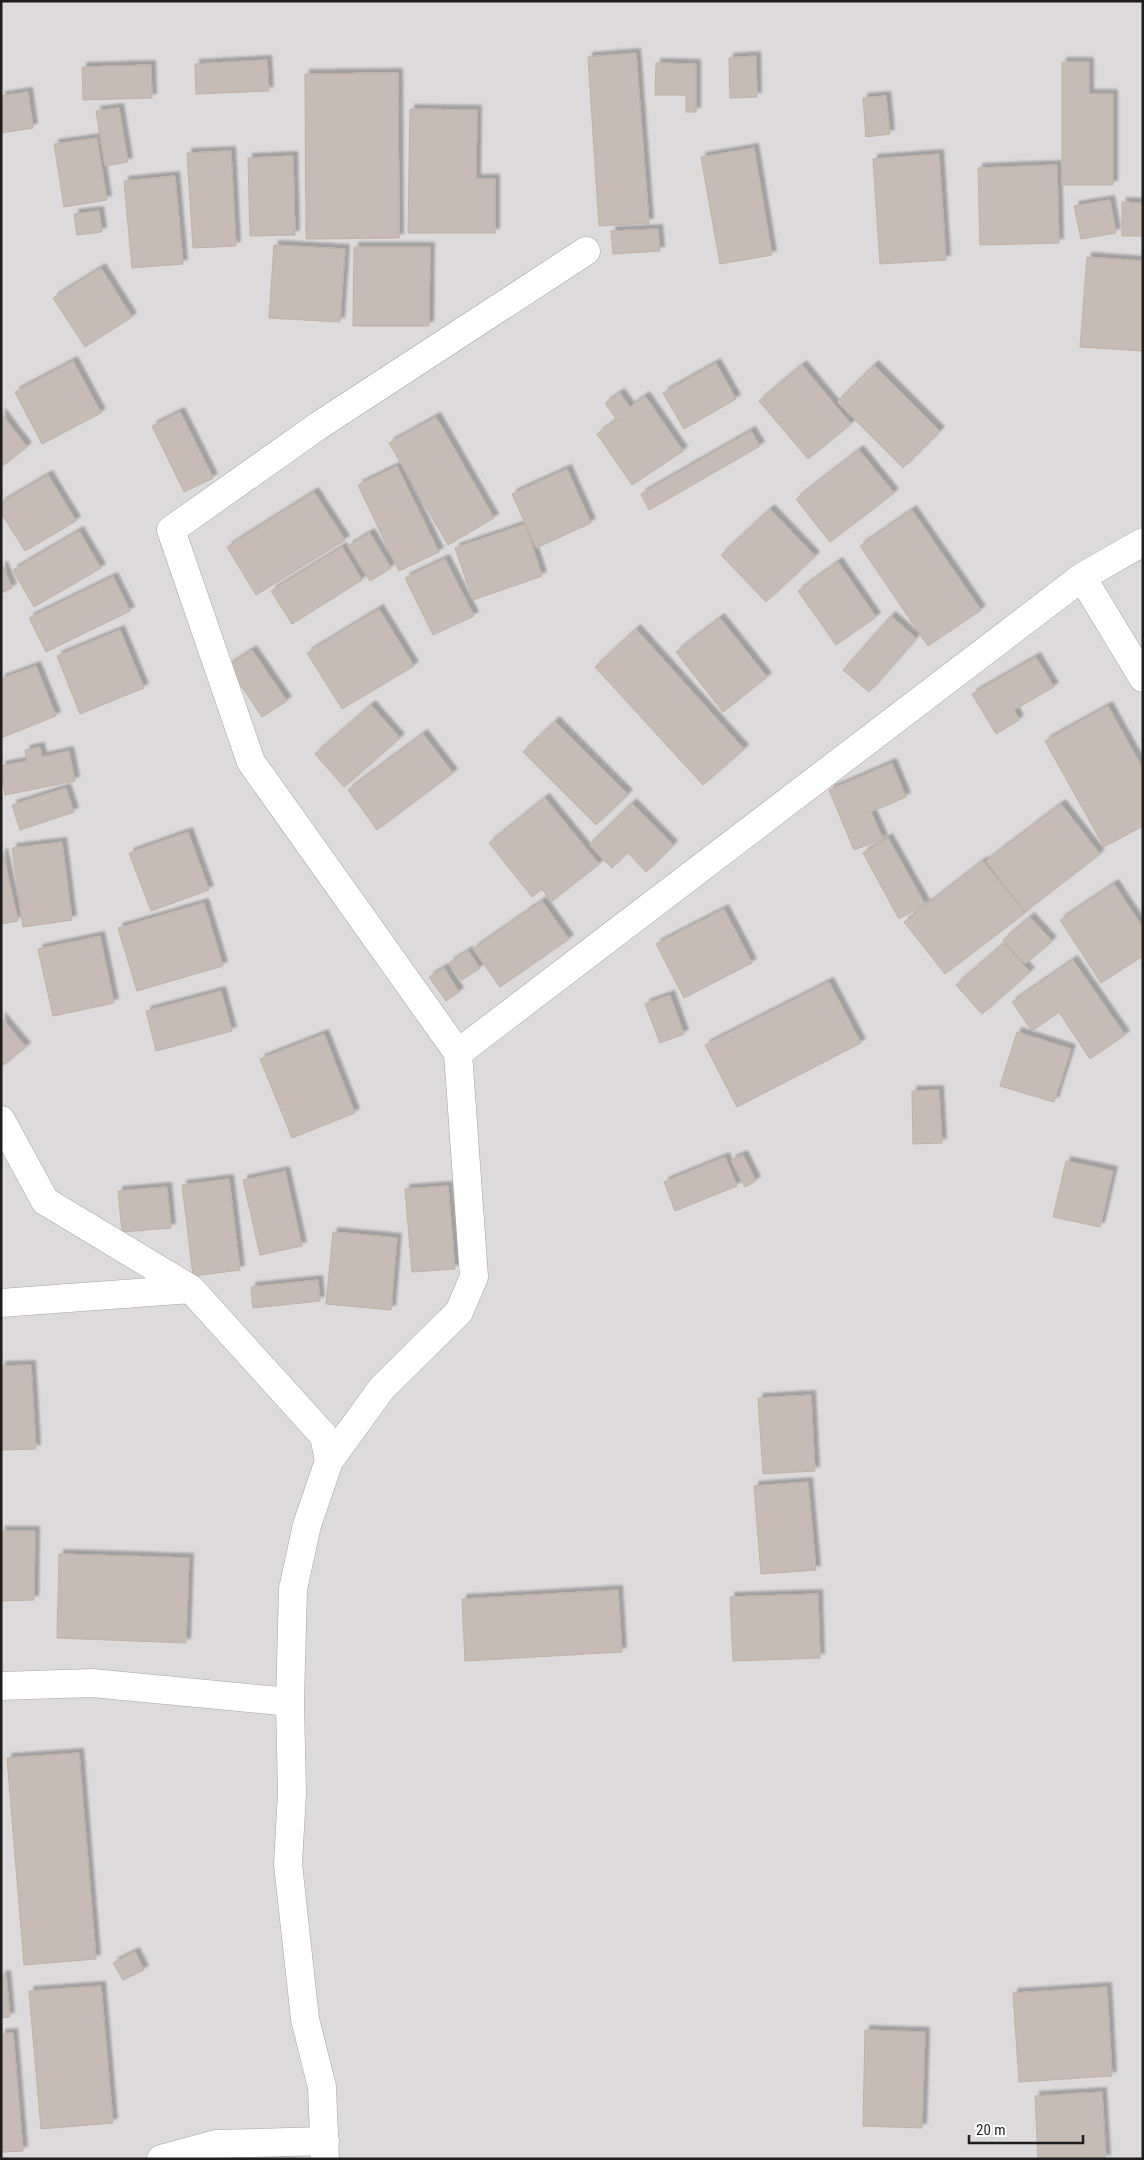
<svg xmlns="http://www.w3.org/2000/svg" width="1144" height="2160" font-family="'Roboto Condensed',sans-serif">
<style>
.residential{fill:#dcdada}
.building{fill:#c7bcb5;stroke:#c2b0a4;filter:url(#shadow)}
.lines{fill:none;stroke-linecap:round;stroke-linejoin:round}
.minor-casing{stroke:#a4a4a4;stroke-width:29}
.minor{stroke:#fff;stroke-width:28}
</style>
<defs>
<filter id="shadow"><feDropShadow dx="4.5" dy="-4.5" stdDeviation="1" flood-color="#0004"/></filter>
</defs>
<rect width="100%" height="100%" fill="#efebe2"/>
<path class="residential" d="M1 1H1143V2159H1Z"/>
<path class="building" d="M636 53 649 223 599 226 588 57Z
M756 56 757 97 730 98 729 58Z
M267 60 269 91 196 94 195 64Z
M1062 62H1089V94H1113V185H1062Z
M656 63 696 64V112H686V95H655Z
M151 65 152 98 83 100 82 67Z
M398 73 399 238 306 239 305 74Z
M28 92 33 128 1 133V96Z
M886 96 890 134 866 137 863 98Z
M119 108 128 162 105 166 96 111Z
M410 109 477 110 476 179H495V233H408Z
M97 138 107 200 64 207 54 144Z
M754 148 772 255 720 264 701 157Z
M231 151 236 246 193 248 187 153Z
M939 154 946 260 880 264 873 159Z
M293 156 295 235 250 236 248 158Z
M1057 165 1059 243 980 245 978 168Z
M175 176 183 264 132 268 124 181Z
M1110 200 1116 233 1081 239 1074 206Z
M1122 202 1143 203V236H1122Z
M99 211 102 232 77 235 74 214Z
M658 229 660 251 613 254 611 231Z
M274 245 345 249 340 322 269 318Z
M354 247H430L429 326H353Z
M1087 257 1143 261V351L1080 347Z
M101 268 132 317 85 347 53 298Z
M73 361 101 413 42 444 15 392Z
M716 363 736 399 684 429 663 393Z
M802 365 851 424 808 459 759 401Z
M874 365 940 431 903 468 837 402Z
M620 393 630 407 645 396 683 451 632 485 597 434 617 420 605 403Z
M180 412 213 478 184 492 152 426Z
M1 413 27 447 1 467Z
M436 417 494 518 448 545 389 443Z
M751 431 760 446 649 510 641 494Z
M859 450 894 493 830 542 796 499Z
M397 466 439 552 399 571 358 485Z
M567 469 591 523 536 548 512 494Z
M48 475 76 521 25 551 1 513V503Z
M314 492 345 540 256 595 227 547Z
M770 509 815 556 766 602 721 555Z
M912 510 981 610 928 646 860 546Z
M525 524 542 576 473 600 455 548Z
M79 531 101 568 34 607 13 570Z
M370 533 391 568 370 581 348 546Z
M342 547 362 580 292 624 271 591Z
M445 559 474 616 433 635 405 578Z
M838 562 876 617 836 645 798 591Z
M3 566 12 588 1 593V567Z
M113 577 130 611 46 652 29 618Z
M379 609 414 666 342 709 307 653Z
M891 616 916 638 869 692 843 670Z
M720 618 767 677 723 712 676 652Z
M636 629 744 749 703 785 595 667Z
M120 630 144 688 80 714 57 656Z
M252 650 287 701 262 717 228 666Z
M1036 657 1054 687 1014 710 1019 720 996 734 972 694Z
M36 666 56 716 1 738V679Z
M371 705 400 738 344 787 315 754Z
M1108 706 1143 769V826L1104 847 1045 741Z
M555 721 628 794 596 825 523 752Z
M423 734 453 773 377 830 348 790Z
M40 747 42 757 69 751 75 781 5 795 1 766 27 761 25 750Z
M892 763 906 797 871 812 883 839 854 850 829 790Z
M66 788 74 812 20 830 12 805Z
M545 798 599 864 551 902 542 889 532 897 489 843Z
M632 803 673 845 646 872 627 852 612 868 589 845Z
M1061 804 1100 854 1025 912 986 861Z
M188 832 209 890 151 911 129 853Z
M888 838 925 904 899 919 863 853Z
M62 842 72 920 23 927 12 848Z
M3 853 18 921 1 924V854Z
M983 861 1025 913 945 974 904 922Z
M1114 884 1143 928V956L1101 983 1060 920Z
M542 901 569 939 500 987 473 949Z
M204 903 223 966 137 991 118 928Z
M724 909 752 963 684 998 656 944Z
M1030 917 1052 941 1025 964 1003 940Z
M100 936 114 1003 53 1016 38 949Z
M1004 943 1030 972 982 1014 956 985Z
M468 951 480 968 462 980 449 963Z
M1073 960 1125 1035 1090 1059 1059 1012 1032 1031 1012 1002Z
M444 968 459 992 446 1001 429 977Z
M829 982 861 1043 737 1107 705 1045Z
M221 991 232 1031 156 1051 146 1011Z
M670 995 684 1034 660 1043 645 1004Z
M1 1017 26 1047 1 1067Z
M1017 1032 1071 1049 1054 1102 1000 1086Z
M324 1034 355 1113 292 1138 260 1059Z
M939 1090 942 1143 913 1144 912 1091Z
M743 1155 756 1181 745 1187 731 1160Z
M725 1157 737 1186 675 1211 664 1182Z
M1066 1161 1113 1171 1100 1227 1053 1217Z
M285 1171 302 1246 260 1255 243 1180Z
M229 1179 240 1270 193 1276 182 1185Z
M448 1186 455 1269 412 1272 405 1189Z
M167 1187 171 1228 122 1232 118 1191Z
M333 1232 397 1238 391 1310 326 1304Z
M318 1280 320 1301 253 1308 251 1287Z
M31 1365 36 1449 1 1450V1366Z
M811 1395 815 1471 763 1474 758 1398Z
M808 1482 816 1570 761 1574 754 1486Z
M1 1531H35L34 1600 1 1601Z
M59 1554 189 1558 186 1643 57 1638Z
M618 1590 622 1652 465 1661 462 1599Z
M818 1594 820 1658 733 1661 730 1597Z
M79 1753 96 1959 24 1965 7 1758Z
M135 1952 144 1970 123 1980 113 1963Z
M6 1975 10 2017 1 2018V1976Z
M101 1986 113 2123 41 2129 29 1991Z
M1107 1987 1112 2076 1019 2082 1013 1993Z
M865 2030 925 2032 922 2128 863 2126Z
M13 2033 23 2151 1 2152V2034Z
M1102 2092 1106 2159H1038L1035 2096Z"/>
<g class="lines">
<g class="minor-casing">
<path id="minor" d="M586 251 318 426 171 530 251 762 458 1053 1082 577 1143 542
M1082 577 1143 678
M1 1120 45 1201 191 1289 324 1436 329 1461
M1 1303 191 1289
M1 1686 92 1683 290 1702
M161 2159 216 2144 325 2141
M325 2159 322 2087 305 2019 288 1864 292 1793 290 1702 293 1589 307 1525 329 1461 382 1388 459 1312 474 1277 458 1053"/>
</g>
<use href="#minor" class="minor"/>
</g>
<rect width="1144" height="2160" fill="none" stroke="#1d1d1d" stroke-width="5"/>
<path d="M969 2135v8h114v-8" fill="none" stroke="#1d1d1d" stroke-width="2.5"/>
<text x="976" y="2135" font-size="15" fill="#1d1d1d" stroke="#ffffff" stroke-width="4" paint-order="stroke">20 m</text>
</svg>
